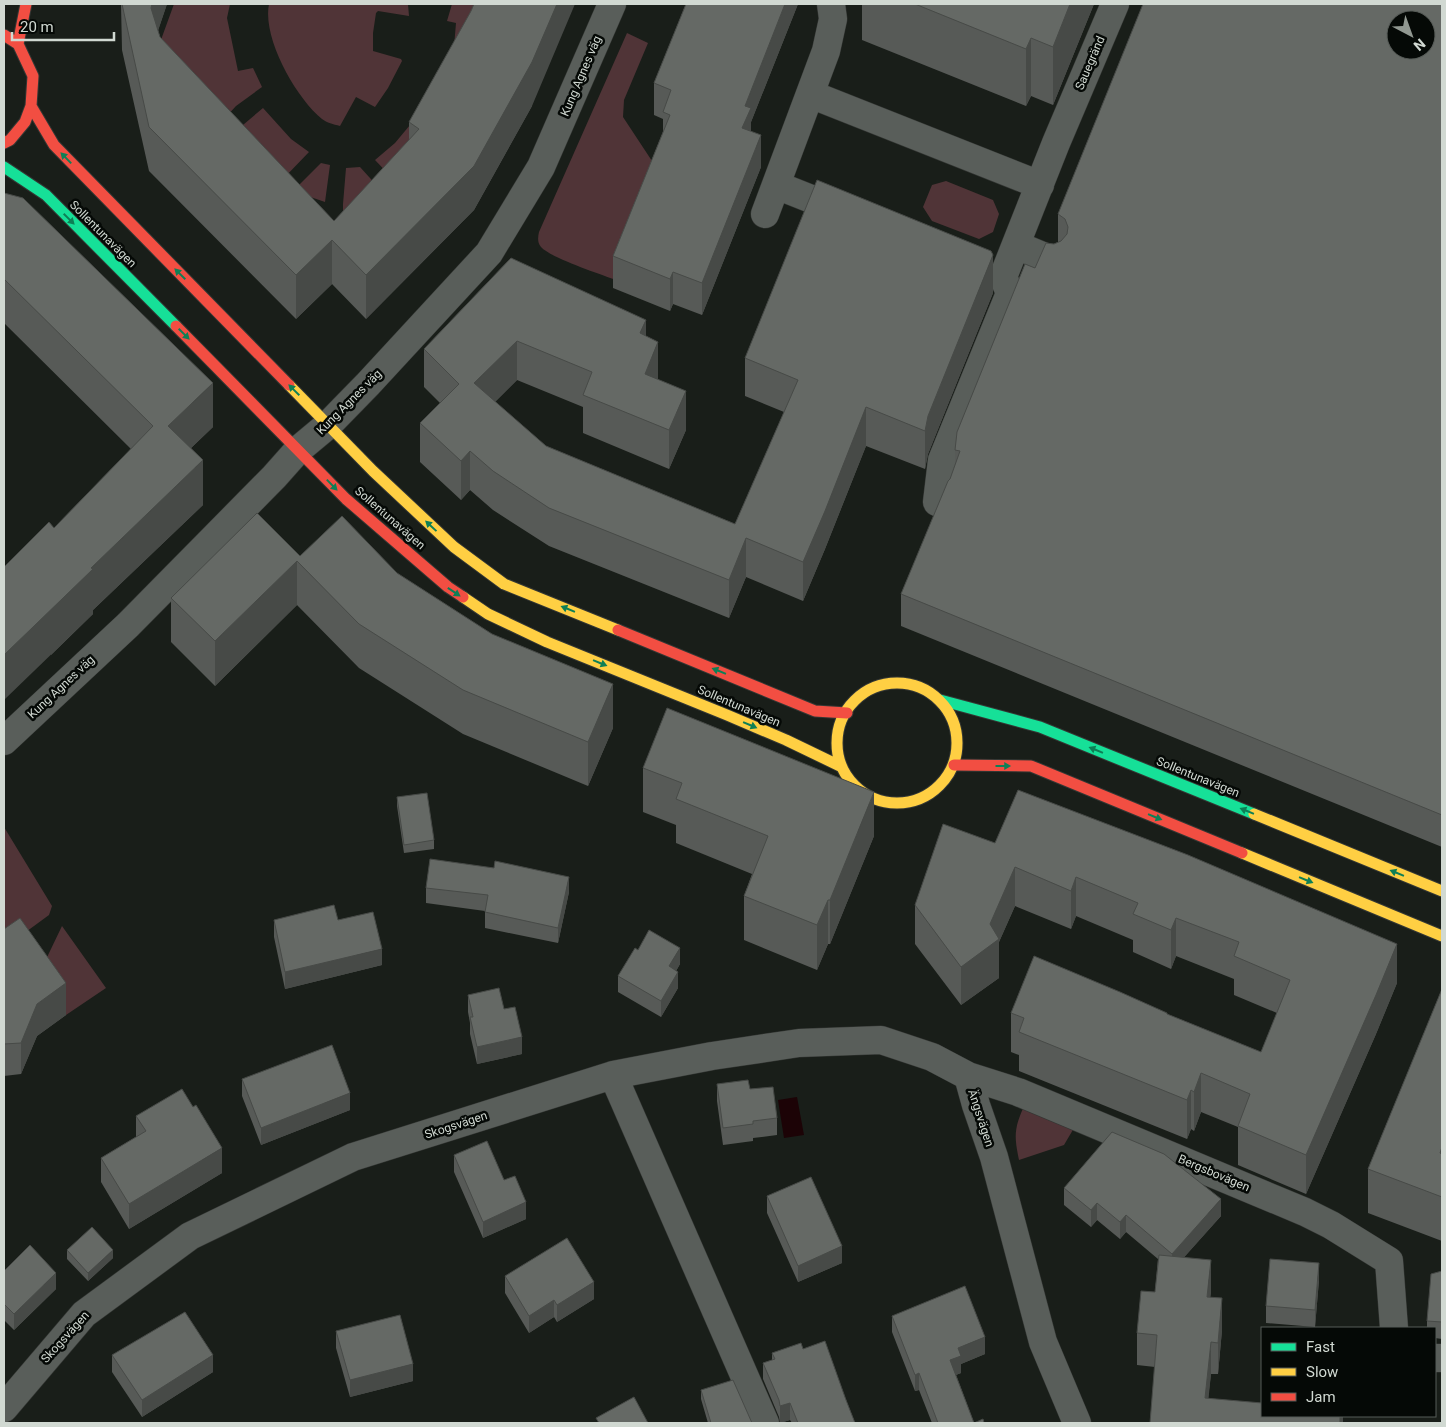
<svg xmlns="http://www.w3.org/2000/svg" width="1446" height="1427" font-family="Roboto,sans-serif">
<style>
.green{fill:#503437}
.water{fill:#1c0306}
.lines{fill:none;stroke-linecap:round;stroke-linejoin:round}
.street-casing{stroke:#343734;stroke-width:29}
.fast-casing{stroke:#343734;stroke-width:13}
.slow-casing{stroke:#343734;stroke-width:13}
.jam-casing{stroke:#343734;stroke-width:13}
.street{stroke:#595e5a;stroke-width:28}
.fast{stroke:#16e098;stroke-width:11}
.slow{stroke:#ffcf43;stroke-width:11}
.jam{stroke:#f24e42;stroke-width:11}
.wall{fill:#575a57}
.shaded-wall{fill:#474a47}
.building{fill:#656965;stroke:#474a47;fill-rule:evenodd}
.oneway{fill:#0e7f56}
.labels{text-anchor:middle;stroke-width:5;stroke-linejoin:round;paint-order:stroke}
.street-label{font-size:12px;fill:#d1d9d2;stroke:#050906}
</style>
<rect width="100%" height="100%" fill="#191e19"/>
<path class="green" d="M174 4H230L227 18 238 71 253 68 262 87 236 106 225 118 158 48Z
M269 4H408L409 16 378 11 376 13 373 33V51L401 59 402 61 388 88 375 107 356 97 340 126C333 124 327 123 322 119 296 98 262 38 269 4Z
M452 4H487L452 70 456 23 447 21Z
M627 33 648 43 624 100 623 117 652 161 616 280C600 274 551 258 541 247 537 242 538 237 539 232Z
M423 104 396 182 375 160 395 143 410 125Z
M263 108 291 139 309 152 283 179 237 130Z
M321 163 330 165 325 202 293 191Z
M360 167 389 199 343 221V204L346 168Z
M946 181 993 200 999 214 993 232 979 239 932 221 923 207 932 185Z
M4 827 52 906 49 915 4 948Z
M62 926 106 988 66 1015 38 976Z
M1024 1106 1074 1128 1064 1145 1019 1160C1014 1136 1014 1129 1024 1106Z"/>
<path class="water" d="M797 1097 804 1135 784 1138 778 1100Z"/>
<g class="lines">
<g class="street-casing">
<path id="street" d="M810 94 1040 185
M776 185 844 212
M765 214 826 51 833 19 831 4
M1016 245 1052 260
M937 502 942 460 1010 293 1003 277 1056 143 1115 4
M4 741 128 625 274 477 298 450 328 425 368 384 489 253 541 167 612 4
M613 1075 712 1056 799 1043 881 1040 932 1057 968 1076 976 1105 994 1157 1043 1342 1077 1423
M968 1076 1018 1092 1305 1212 1331 1225 1389 1261 1394 1328
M1435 1358H1442
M4 1408 84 1314 190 1236 353 1157 613 1075 765 1423"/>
</g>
<g class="fast-casing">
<path id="fast" d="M4 167 46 195 176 326
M940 700 1040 727 1254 814"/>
</g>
<g class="slow-casing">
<path id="slow" d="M289 385 373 471 454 547 504 584 618 630
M463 597 488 614 547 642 727 715 786 740 842 767
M837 743a60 60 0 1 1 120 0a60 60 0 1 1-120 0Z
M1254 814 1442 891
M1242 853 1442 936"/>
</g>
<g class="jam-casing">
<path id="jam" d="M4 35 18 44 33 76 31 106 25 122 10 140 4 143
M18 44 26 4
M31 106 54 145 289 385
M176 326 346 499 448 587 463 597
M618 630 815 711 847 713
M954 765 1031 766 1242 853"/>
</g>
<use href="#street" class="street"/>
<use href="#fast" class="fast"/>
<use href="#slow" class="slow"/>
<use href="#jam" class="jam"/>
</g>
<path class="wall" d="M121 4H167L158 30 160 37 334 221 409 140V122L532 106 474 210 366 319 332 284 296 319 149 171 122 50Z
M686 4H798L751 122V131L761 167 702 315 673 304 670 311 613 288V256L663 132V119L654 115V83Z
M862 4H1094L1053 105 1031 96 1026 106 862 40Z
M1442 4V847L901 626V594L950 479 955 464V450L1035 268 1054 244 1058 242V214Z
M4 193 213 427 191 448 203 505 93 610V614L51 655 54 528 131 449 4 323Z
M511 258 646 336 658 380 686 430 669 469 583 433V407L517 380 495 402 546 446 735 524 784 412 745 396V358L993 293 928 454 925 469 866 446 825 549 803 601 746 577 729 618 549 546 493 510 470 490 461 500 420 462V423L440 403 424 387V349Z
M300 556 613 728 588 786 463 734 359 668 297 605 215 686 171 642V598Z
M643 768 874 836 830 944H828L817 970 744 940V896L752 874 676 843V825L643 812Z
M397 797 434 840V849L404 853 397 806Z
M995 843 1397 983 1376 1034 1306 1194 1238 1165V1127L1201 1112 1194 1131 1191 1129 1187 1139 1019 1071V1055L1011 1052V1013L1167 1014 1261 1052 1277 1013 1234 995V979L1176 956 1171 969 1133 952V940L1076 916 1071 929 1015 906 999 942V978L961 1005 915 944V905Z
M494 868 569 892 558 943 485 928V911L426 903V888Z
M274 920 382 965 285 989 274 937Z
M4 929 66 1015 37 1036 21 1074 4 1076Z
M638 950 680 964 676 971 678 988 661 1017 618 992V976Z
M1442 989V1241L1368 1213V1169Z
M468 995 504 1009 522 1054 477 1064 470 1034V1023L468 1012Z
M242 1079 350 1110 261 1145 242 1096Z
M717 1084 750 1089 777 1118V1135L753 1138V1141L723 1145 717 1101Z
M136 1116 222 1173 129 1229 101 1182V1158L136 1137Z
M454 1155 504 1180 526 1219 483 1238 454 1172Z
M1064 1188 1221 1216 1184 1257 1211 1292 1210 1297 1222 1330 1218 1374H1211L1208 1398 1262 1416H1343V1423H1150L1155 1367 1137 1365V1333L1155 1292 1158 1259 1126 1232 1120 1239 1097 1220 1091 1227 1064 1205Z
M767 1196 842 1263 798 1282 767 1213Z
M67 1250 113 1258 88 1281 67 1259Z
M4 1271 56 1289 14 1330 4 1320Z
M1442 1271V1339L1435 1338V1328H1427V1321Z
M505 1276 594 1299 557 1322 554 1317 529 1333 505 1293Z
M1319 1280 1315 1327 1266 1323V1306Z
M892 1316 985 1354 961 1364V1373L956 1375 974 1423H984H932L919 1390 915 1391 892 1332Z
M336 1331 413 1381 350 1397 336 1348Z
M803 1349 846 1400 855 1423H792L790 1420 780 1423 779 1417 763 1379V1363L772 1360V1353Z
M112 1355 213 1372 142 1417 112 1372Z
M701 1390 752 1423H708L701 1399Z"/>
<path class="shaded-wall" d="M152 4H167L151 52V8Z
M557 4H575L532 106 474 210 366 319V275Z
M785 4H798L751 122V140L742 128 745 106Z
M1070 4H1094L1053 105V47Z
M1031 38V96L1026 106V49Z
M761 135V167L702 315V283Z
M332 240V284L296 319V275Z
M993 255V293L928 454 925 469V431L928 416Z
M673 272V304L670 311V279Z
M646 320V358L640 333Z
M517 341V380L474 422V383Z
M658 342V380L645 374Z
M213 383V427L168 470V426Z
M686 391V430L669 469V430Z
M866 407V446L825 549 803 601V562Z
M470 451V490L461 500V461Z
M203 460V505L93 610V614L4 700V655L91 568Z
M746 538V577L729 618V580Z
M297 561V605L215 686V641Z
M613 684V728L588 786V742Z
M874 792V836L830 944V900Z
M1015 867V906L999 942V978L961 1005V967L990 924Z
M569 877V892L558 943V928Z
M1076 877V916L1071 929V891Z
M828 900V944L817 970V925Z
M1176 918V956L1171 969V930Z
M1397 944V983L1376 1034 1306 1194V1155Z
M680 948V964L669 983V966Z
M382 949V965L285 989V972Z
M678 972V988L661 1017V1001Z
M66 983V1015L37 1036 21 1074V1043L37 1004Z
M522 1037V1054L477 1064V1047Z
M1201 1073V1112L1194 1131V1092Z
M1191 1090V1129L1187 1139V1100Z
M350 1093V1110L261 1145V1128Z
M222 1148V1173L129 1229V1204Z
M1221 1199V1216L1172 1271V1254Z
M526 1202V1219L483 1238V1222Z
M1097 1203V1220L1091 1227V1210Z
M1126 1215V1232L1120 1239V1222Z
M842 1246V1263L798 1282V1266Z
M113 1250V1258L88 1281V1273Z
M1211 1260V1292L1207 1329V1297Z
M1319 1263V1280L1315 1327V1310Z
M56 1273V1289L14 1330V1314Z
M594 1282V1299L557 1322V1305Z
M1222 1298V1330L1218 1374V1343Z
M554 1300V1317L529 1333V1316Z
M985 1337V1354L961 1364V1373L950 1377V1360L958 1348Z
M1211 1342V1374L1206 1423 1205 1398Z
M213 1355V1372L142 1417V1400Z
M413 1364V1381L350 1397V1380Z
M919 1373V1390L915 1391V1375Z
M790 1403V1420L780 1423V1406Z
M1340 1416H1343V1423H1340Z"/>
<path class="building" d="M122 4H152L151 8 160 37 334 221 419 129 409 122 471 11 474 4H557L532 62 474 166 366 275 332 240 296 275 149 127Z
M686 4H785L745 106 751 108 742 128 761 135 702 283 673 272 670 279 613 256 670 115 663 112 671 90 654 83Z
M915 4H1070L1053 47 1031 38 1026 49Z
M1143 4H1442V815L901 594 948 481 950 479 960 451 955 450 957 432 1025 264 1035 268 1046 243 1054 244 1061 241 1067 234 1068 227 1065 219 1058 214ZM1396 20H1426V50H1396Z
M817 180 991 251 993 255 928 416 925 431 866 407 825 511 803 562 746 538 729 580 549 508 493 471 470 451 461 461 420 423 459 384 424 349 511 258 646 320 640 333 658 342 645 374 686 391 669 430 583 395 592 372 517 341 474 383 546 446 735 524 798 380 745 358Z
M4 193 23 198 213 383 168 426 203 460 91 568 93 569 4 655V567L49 522 54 528 153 426 4 279Z
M257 513 300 556 342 516 397 573 492 634 613 684 588 742 463 690 359 624 297 561 215 641 171 598Z
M667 708 874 792 830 900H828L817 925 744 896 768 836 676 799 682 783 643 768Z
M1018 790 1188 855 1397 944 1376 995 1306 1155 1238 1126 1250 1094 1201 1073 1194 1092 1191 1090 1187 1100 1019 1032 1024 1018 1011 1013 1034 956 1120 992 1167 1013V1014L1261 1052 1290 980 1234 956 1239 942 1176 918 1171 930 1133 914 1138 903 1076 877 1071 891 1015 867 990 924 999 939 961 967 915 905 943 824 995 843Z
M427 793 434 840 404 845 397 797Z
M430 859 494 868 495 861 569 877 558 928 485 912 488 895 426 888Z
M334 905 338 920 373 912 382 949 285 972 274 920Z
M20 918 66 983 37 1004 21 1043 4 1044V929Z
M649 930 680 948 669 966 678 972 661 1001 618 976 635 948 638 950Z
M499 988 504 1009 515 1007 522 1037 477 1047 470 1017H473L468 995Z
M1442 989V1147L1440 1153 1442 1154V1197L1368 1169Z
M332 1045 350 1093 261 1128 242 1079Z
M748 1080 750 1089 773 1087 777 1118 753 1121V1124L723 1128 717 1084Z
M182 1089 193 1107 196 1105 222 1148 129 1204 101 1158 146 1131 136 1116Z
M1112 1132 1164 1154 1221 1199 1172 1254 1126 1215 1120 1222 1097 1203 1091 1210 1064 1188Z
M487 1141 504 1180 515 1176 526 1202 483 1222 454 1155Z
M811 1177 842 1246 798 1266 767 1196Z
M92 1227 113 1250 88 1273 67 1250Z
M567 1238 594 1282 557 1305 554 1300 529 1316 505 1276Z
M30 1245 56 1273 14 1314 4 1304V1271Z
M1159 1255 1211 1260 1207 1297 1222 1298 1218 1343 1211 1342 1205 1398 1262 1403V1416H1340V1423H1150L1157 1335 1137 1333 1141 1291 1155 1292Z
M1270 1259 1319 1263 1315 1310 1266 1306Z
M1442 1271V1322L1427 1321 1431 1274Z
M965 1286 985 1337 958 1348 961 1356 950 1360 974 1423 983 1419 984 1423H938L919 1373 915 1375 892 1316Z
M185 1312 213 1355 142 1400 112 1355Z
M400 1315 413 1364 350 1380 336 1331Z
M825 1341 846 1400 855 1423H798L790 1403 780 1406 779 1400 763 1363 775 1359 772 1353 801 1343 803 1349Z
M733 1380 752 1423H711L701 1390Z
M634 1397 648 1423H599L596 1418Z"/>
<defs><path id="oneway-solid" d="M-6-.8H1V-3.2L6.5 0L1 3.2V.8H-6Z" transform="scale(1.25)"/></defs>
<g class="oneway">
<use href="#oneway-solid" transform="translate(66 158) rotate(-134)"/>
<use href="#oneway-solid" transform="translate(69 219) rotate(45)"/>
<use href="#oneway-solid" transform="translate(180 274) rotate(-135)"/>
<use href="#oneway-solid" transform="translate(184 334) rotate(45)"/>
<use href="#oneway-solid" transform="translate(294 390) rotate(-135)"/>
<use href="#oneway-solid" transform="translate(332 485) rotate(46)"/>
<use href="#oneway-solid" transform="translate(431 526) rotate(-137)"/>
<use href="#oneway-solid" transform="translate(454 592) rotate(34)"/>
<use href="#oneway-solid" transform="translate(568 609) rotate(-158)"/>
<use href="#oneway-solid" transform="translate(600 663) rotate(22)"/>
<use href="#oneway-solid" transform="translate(719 671) rotate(-158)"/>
<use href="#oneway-solid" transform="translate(750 725) rotate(23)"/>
<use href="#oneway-solid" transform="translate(1096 750) rotate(-158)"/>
<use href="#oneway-solid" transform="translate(1003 766)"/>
<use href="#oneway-solid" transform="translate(1247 811) rotate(-158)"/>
<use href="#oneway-solid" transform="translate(1155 817) rotate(22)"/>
<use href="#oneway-solid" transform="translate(1397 873) rotate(-158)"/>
<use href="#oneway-solid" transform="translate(1306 880) rotate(22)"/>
</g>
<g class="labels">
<g class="street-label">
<text transform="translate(1090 63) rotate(-67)" y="4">Sauegränd</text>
<text transform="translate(581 76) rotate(-67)" y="4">Kung Agnes väg</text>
<text transform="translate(103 234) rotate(45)" y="4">Sollentunavägen</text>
<text transform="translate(349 402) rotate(-45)" y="4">Kung Agnes väg</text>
<text transform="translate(390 518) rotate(41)" y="4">Sollentunavägen</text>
<text transform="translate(61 687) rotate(-43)" y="4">Kung Agnes väg</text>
<text transform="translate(739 706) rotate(23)" y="4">Sollentunavägen</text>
<text transform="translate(1198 777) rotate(22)" y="4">Sollentunavägen</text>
<text transform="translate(981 1118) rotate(72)" y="4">Ängsvägen</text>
<text transform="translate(456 1125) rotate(-18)" y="4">Skogsvägen</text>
<text transform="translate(1214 1173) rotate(23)" y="4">Bergsbovägen</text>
<text transform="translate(65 1337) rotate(-48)" y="4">Skogsvägen</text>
</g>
</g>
<rect width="1446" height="1427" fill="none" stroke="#d1d9d2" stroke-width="10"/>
<rect x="1261" y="1327" width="175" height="90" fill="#050906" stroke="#575c58"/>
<rect x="1271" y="1343" width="25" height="8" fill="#16e098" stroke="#575c58"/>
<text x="1306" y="1352" font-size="15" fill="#d1d9d2">Fast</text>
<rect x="1271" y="1368" width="25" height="8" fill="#ffcf43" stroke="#575c58"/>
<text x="1306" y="1377" font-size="15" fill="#d1d9d2">Slow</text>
<rect x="1271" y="1393" width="25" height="8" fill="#f24e42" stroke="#575c58"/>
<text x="1306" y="1402" font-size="15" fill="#d1d9d2">Jam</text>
<g transform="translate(1411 35) rotate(139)"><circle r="24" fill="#050906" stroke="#575c58"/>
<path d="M0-4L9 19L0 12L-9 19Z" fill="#919891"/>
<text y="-8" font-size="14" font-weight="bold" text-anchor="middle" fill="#d1d9d2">N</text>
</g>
<path d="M12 32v8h102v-8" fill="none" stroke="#d1d9d2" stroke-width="2.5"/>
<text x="20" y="32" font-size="15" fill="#d1d9d2" stroke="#050906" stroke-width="4" paint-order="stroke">20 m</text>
</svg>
